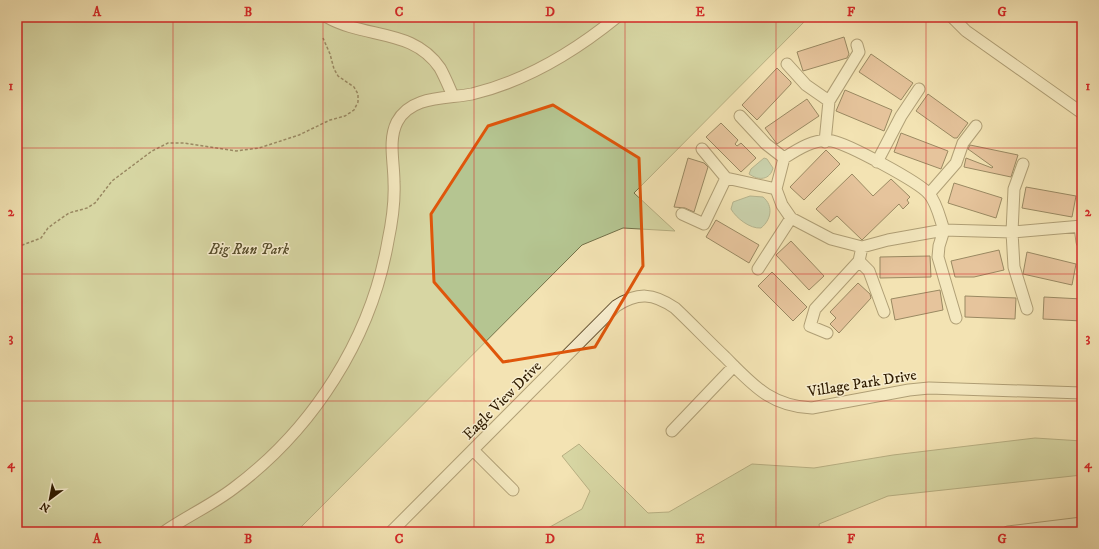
<svg xmlns="http://www.w3.org/2000/svg" width="1099" height="549" font-family="'IM FELL DW Pica',serif">
<style>
.green{fill:#b5c591;stroke:#727048}
.water{fill:#9cbea9;stroke:#707d65}
.building{fill:#d79e82;stroke:#2f1b00}
.lines{fill:none;stroke-linecap:round;stroke-linejoin:round}
.minor-casing{stroke:#604d2d;stroke-width:13}
.path{stroke:#2f1b00;stroke-width:1.5;stroke-dasharray:3 2;stroke-linecap:butt}
.minor{stroke:#f7edce;stroke-width:11}
.marked{fill:none;stroke:#df560b;stroke-width:3;stroke-linejoin:round}
.grid{fill:none;stroke:#d62828;stroke-width:1;stroke-opacity:0.55}
.labels{text-anchor:middle;stroke-width:3;stroke-linejoin:round;paint-order:stroke}
.park-label{font-size:15px;font-style:italic;fill:#574e2c;stroke:#f7edce}
.street-label{font-size:15px;fill:#2f1b00;stroke:#f7edce}
.neatline{fill:none;stroke:#d62828;stroke-width:1.5}
.grid-label{font-size:13px;text-anchor:middle;font-weight:bold;fill:#d62828}
</style>
<rect width="100%" height="100%" fill="#f3e3b3"/>
<filter id="stains"><feTurbulence type="fractalNoise" baseFrequency=".005" numOctaves="4"/><feColorMatrix values="0 0 0 0 .2 0 0 0 0 .09 0 0 0 0 .02 0 0 0 .5 -.17"/></filter>
<radialGradient id="worn" r=".72"><stop offset=".6" stop-color="#630" stop-opacity="0"/><stop offset="1" stop-color="#630" stop-opacity=".3"/></radialGradient>
<path class="green" d="M17 17H809L634 193 675 231 623 228 582 245 296 532H17Z
M1035 438 1082 441V475L888 496 819 524 820 532H541L582 509 590 491 562 456 579 444 648 513 669 512 752 464 814 468 893 455Z"/>
<path class="water" d="M764 158 767 159 773 168C770 180 759 181 749 174L751 169Z
M750 196 763 197C774 206 771 220 761 228 750 229 736 218 731 209L733 202Z"/>
<path class="building" d="M844 37 849 54 847 58 803 71 797 52Z
M871 54 913 83 901 100 859 72Z
M777 68 791 82V84L757 120 742 105Z
M845 90 892 110 884 131 836 111Z
M928 94 968 123 957 138H954L916 111Z
M807 99 819 116 777 144 765 128Z
M721 123 738 140 735 144 737 146 741 143 756 158 741 172 706 137Z
M901 133 948 151 941 169 894 152Z
M970 145 1018 155 1011 177 964 167 966 158 992 168 993 167 968 149Z
M826 150 840 164 804 200 790 187Z
M688 158 704 163 708 167 694 212 685 208 674 207Z
M852 174 873 196 891 179 910 197 907 200 909 203 903 209 899 204 862 240 837 216 830 222 816 209Z
M954 183 1002 198 996 218 948 203Z
M1026 187 1076 196 1072 217 1022 208Z
M716 220 759 245 749 263 706 237Z
M791 241 824 276 809 290 776 255Z
M999 250 1004 270 974 277H955L951 261Z
M1027 252 1076 264 1072 285 1023 274Z
M930 256 931 277 880 278V257Z
M772 272 807 307 793 321 758 286Z
M858 283 870 294 871 298 839 333 830 324 836 318 830 312Z
M940 290 943 310 895 320 891 299Z
M965 296 1016 298 1015 319 965 317Z
M1044 297 1082 299V321L1043 319Z"/>
<g class="lines">
<g class="minor-casing">
<path id="minor" d="M327 17C366 39 413 28 440 68 445 77 449 87 453 96
M952 17 966 31 1082 113
M787 64 806 85 829 101
M740 116 766 144 784 158
M825 142 829 101 859 52 857 45
M702 149 726 178 776 189
M784 158 776 189 782 205 791 218 831 239 862 247 888 240 944 230 1012 232 1082 226
M784 158C798 149 815 138 832 141 848 144 919 182 929 194 937 203 940 219 944 230
M877 162 901 116 919 89
M1023 164 1014 189 1012 232 1014 267 1027 309
M929 194 956 163 963 143 976 126
M682 214 704 224 726 178
M1080 227 1082 242
M944 230 939 246 938 257 956 318
M859 261 869 271 884 312
M758 269 791 218
M827 333 810 326 815 309 859 261 862 247
M672 431 734 366
M473 450 513 490
M164 532C187 516 212 505 234 488 313 429 371 339 388 241 392 222 395 202 394 182 394 162 388 140 397 122 411 95 447 99 472 94 526 81 574 52 617 17
M391 532 616 306C638 292 653 293 675 308 692 324 708 341 725 357 753 385 770 406 812 408L909 390 929 388 1082 393
M1008 532 1082 523"/>
</g>
<path class="path" d="M17 247 41 238 48 228 56 222 69 213 87 208 95 203 112 181 152 151 168 143H184L236 151 259 148 299 135 330 120 345 116 354 110 358 102V94L354 87 338 76 334 69 330 54 323 38"/>
<use href="#minor" class="minor"/>
</g>
<path d="M0 0H1099V549H0ZM553 105 639 158 643 266 595 347 503 362 434 282 431 214 488 126Z" fill="#f3e3b3" fill-opacity=".55" fill-rule="evenodd"/>
<path class="marked" d="M553 105 639 158 643 266 595 347 503 362 434 282 431 214 488 126Z"/>
<path class="grid" d="M173 17V532M323 17V532M474 17V532M625 17V532M776 17V532M926 17V532M17 148H1082M17 274H1082M17 401H1082"/>
<g class="labels">
<g class="park-label">
<text x="249" y="254">Big Run Park</text>
</g>
<g class="street-label">
<text transform="translate(862 383) rotate(-9)" y="5">Village Park Drive</text>
<text transform="translate(502 400) rotate(-45)" y="5">Eagle View Drive</text>
</g>
</g>
<rect width="1099" height="549" fill="none" stroke="#f3e3b3" stroke-width="44"/>
<g transform="translate(50 499) rotate(212)" stroke="#f7edce" stroke-width="3" paint-order="stroke">
<path d="M0-3L7 15L0 10L-7 15Z" fill="#2f1b00"/>
<text y="-6" font-size="11" font-weight="bold" text-anchor="middle" fill="#2f1b00">N</text>
</g>
<rect x="22" y="22" width="1055" height="505" class="neatline"/>
<g class="grid-label">
<text x="97" y="16">A</text>
<text x="248" y="16">B</text>
<text x="399" y="16">C</text>
<text x="550" y="16">D</text>
<text x="700" y="16">E</text>
<text x="851" y="16">F</text>
<text x="1002" y="16">G</text>
<text x="11" y="90">1</text>
<text x="1088" y="90">1</text>
<text x="11" y="216">2</text>
<text x="1088" y="216">2</text>
<text x="11" y="342">3</text>
<text x="1088" y="342">3</text>
<text x="11" y="468">4</text>
<text x="1088" y="468">4</text>
<text x="97" y="543">A</text>
<text x="248" y="543">B</text>
<text x="399" y="543">C</text>
<text x="550" y="543">D</text>
<text x="700" y="543">E</text>
<text x="851" y="543">F</text>
<text x="1002" y="543">G</text>
</g>
<rect width="100%" height="100%" filter="url(#stains)"/>
<rect width="100%" height="100%" fill="url(#worn)"/>
</svg>
